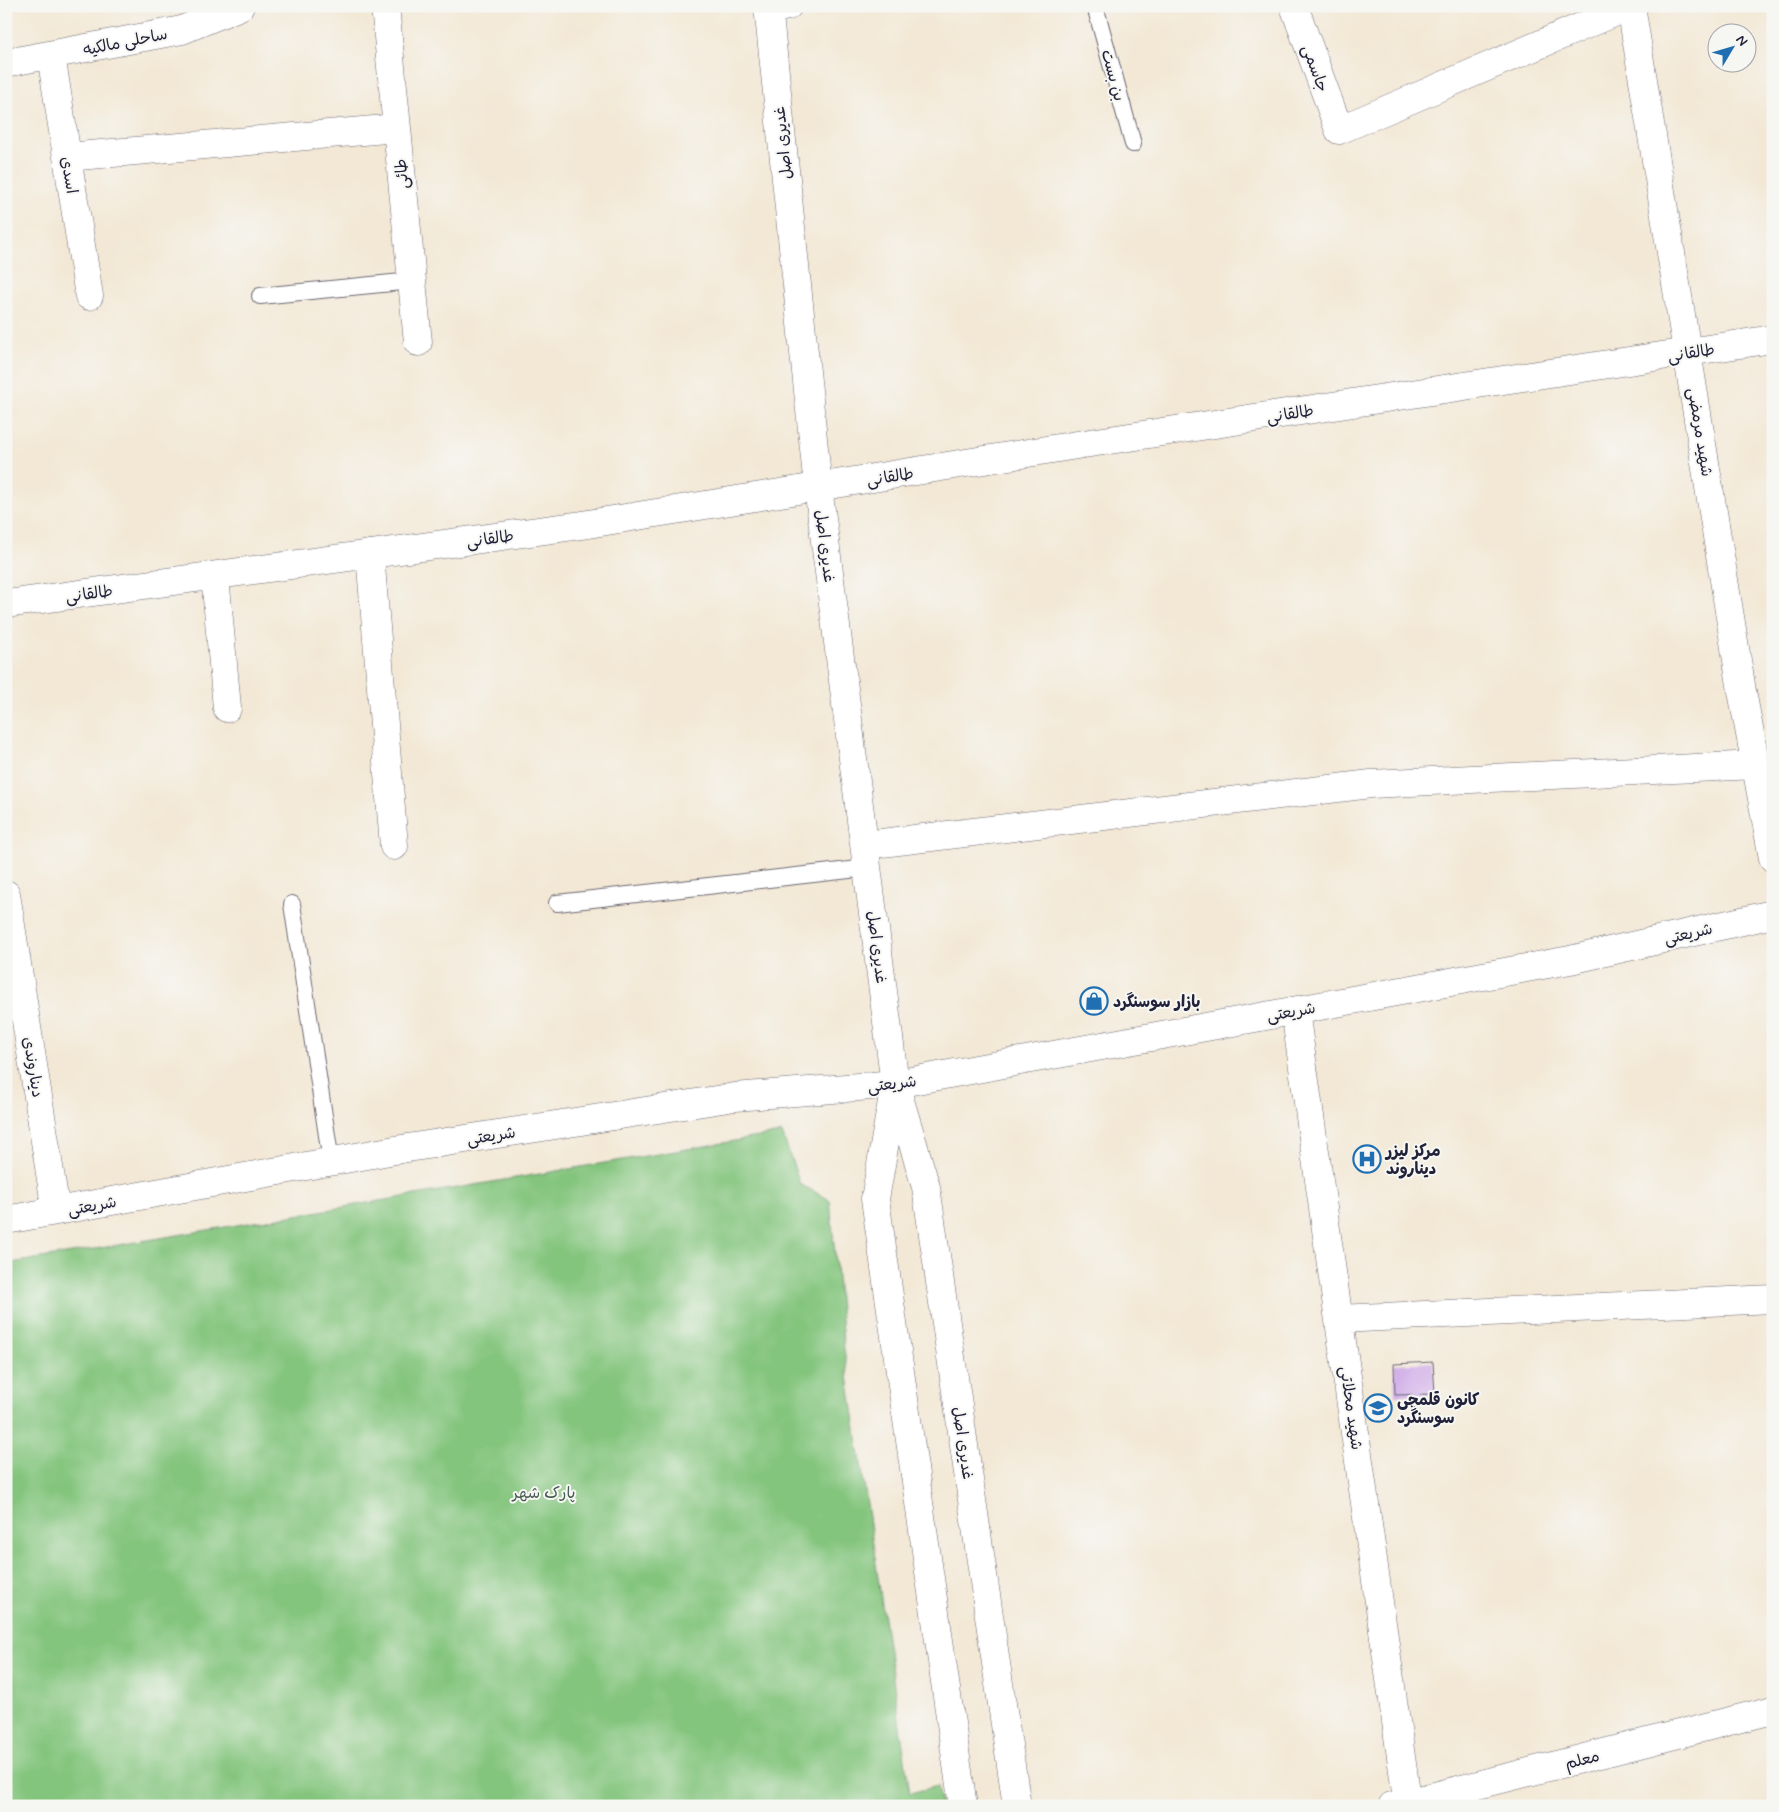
<svg xmlns="http://www.w3.org/2000/svg" width="1779" height="1812" font-family="Mynerve,'Playpen Sans Arabic',sans-serif">
<style>
.green{fill:#83c57d;stroke:#52745c}
.building{fill:#cca6e8}
.lines{fill:none;stroke-linecap:round;stroke-linejoin:round}
.service-casing{stroke:#6b6771;stroke-width:18}
.minor-casing{stroke:#6b6771;stroke-width:29}
.tertiary-casing{stroke:#6b6771;stroke-width:29}
.secondary-casing{stroke:#6b6771;stroke-width:29}
.service{stroke:#fff;stroke-width:16}
.minor{stroke:#fff;stroke-width:28}
.tertiary{stroke:#fff;stroke-width:28}
.secondary{stroke:#fff;stroke-width:28}
.labels{text-anchor:middle;stroke-width:4;stroke-linejoin:round;paint-order:stroke}
.street-label{font-size:16px;fill:#22223b;stroke:#f6f6f2}
.poi-label{font-size:16px;font-weight:bold;fill:#22223b;stroke:#f6f6f2;text-anchor:start}
.park-label{font-size:16px;fill:#445b52;stroke:#f6f6f2}
</style>
<rect width="100%" height="100%" fill="#f6f6f2"/>
<filter id="ink" filterUnits="userSpaceOnUse"><feTurbulence type="fractalNoise" baseFrequency=".02" numOctaves="2"/><feDisplacementMap in="SourceGraphic" scale="10" xChannelSelector="R" yChannelSelector="G"/><feConvolveMatrix kernelMatrix="1 2 1 2 8 2 1 2 1" color-interpolation-filters="sRGB"/></filter>
<filter id="wash" filterUnits="userSpaceOnUse"><feTurbulence type="fractalNoise" baseFrequency=".0096" numOctaves="4" result="noise"/><feDisplacementMap in="SourceGraphic" scale="20" xChannelSelector="R" yChannelSelector="G"/><feGaussianBlur stdDeviation="1.12" result="paint"/><feColorMatrix in="noise" values="0 0 0 0 0 0 0 0 0 0 0 0 0 0 0 0 0 1.4 0 .05"/><feComposite in="paint" operator="in"/></filter>
<g filter="url(#wash)">
<rect width="100%" height="100%" fill="#f3e8d5"/>
<path class="green" d="M782 1133 800 1184 830 1200 843 1342 910 1793 938 1786 941 1806H6V1264Z"/>
<g id="blocks">
<path class="building" d="M1433 1362 1435 1394 1395 1395 1394 1364Z"/>
</g>
</g>
<g filter="url(#ink)">
<use href="#blocks" fill-opacity="0" stroke="#6b6771" stroke-width="1"/>
<g class="lines">
<g class="service-casing">
<path id="service" d="M1095 6 1133 144
M260 296 412 281
M557 903 867 868
M292 904 331 1162"/>
</g>
<g class="minor-casing">
<path id="minor" d="M385 6 418 342
M1294 6 1339 130 1630 6
M1631 6 1742 691 1773 858
M768 10 788 6
M51 55 89 296
M6 63 182 30 240 6
M67 157 397 128
M370 554 394 846
M215 576 227 708
M865 845 1371 784 1756 765
M6 894 56 1211
M1295 1011 1408 1806
M6 1220 395 1150 735 1097 895 1084
M1339 1319 1773 1299
M1392 1806 1407 1803 1773 1710"/>
</g>
<g class="tertiary-casing">
<path id="tertiary" d="M768 6 818 487 895 1084 926 1187 1017 1806
M895 1084 1570 960 1773 914
M894 1090 875 1199 963 1806"/>
</g>
<g class="secondary-casing">
<path id="secondary" d="M6 604 582 525 1077 445 1773 339"/>
</g>
<use href="#service" class="service"/>
<use href="#minor" class="minor"/>
<use href="#tertiary" class="tertiary"/>
<use href="#secondary" class="secondary"/>
</g>
</g>
<defs>
<g id="shop-ring" transform="scale(1.4375)"><circle r="9.5" fill="#f6f6f2" stroke="#1f6fb2" stroke-width="1.5"/><path d="M-5-2.5h2.3a2.7 3.5 0 0 1 5.4 0H5L5.5 6h-11ZM-1.5-2.5h3a1.5 2.3 0 0 0-3 0Z" fill="#1f6fb2"/></g>
<g id="hospital-ring" transform="scale(1.4375)"><circle r="9.5" fill="#f6f6f2" stroke="#1f6fb2" stroke-width="1.5"/><path d="M-5-5h3v3.5h4V-5h3V5h-3V1.5h-4V5h-3Z" fill="#1f6fb2"/></g>
<g id="school-ring" transform="scale(1.4375)"><circle r="9.5" fill="#f6f6f2" stroke="#1f6fb2" stroke-width="1.5"/><path d="M0-5L7-2L0 1L-7-2ZM-4 1L0 2.5L4 1V4Q0 6-4 4Z" fill="#1f6fb2"/></g>
</defs>
<g fill-rule="evenodd">
<use href="#shop-ring" x="1094" y="1001"/>
<use href="#hospital-ring" x="1367" y="1159"/>
<use href="#school-ring" x="1378" y="1408"/>
</g>
<g class="labels">
<g class="street-label">
<text transform="translate(125 41) rotate(-11)" y="6">ساحلی مالکیه</text>
<text transform="translate(1316 68) rotate(70)" y="6">جاسمی</text>
<text transform="translate(1114 75) rotate(75)" y="6">بن بست</text>
<text transform="translate(782 143) rotate(-96)" y="6">غدیری اصل</text>
<text transform="translate(401 174) rotate(-95)" y="6">طائی</text>
<text transform="translate(70 175) rotate(81)" y="6">اسدی</text>
<text transform="translate(1691 352) rotate(-9)" y="6">طالقانی</text>
<text transform="translate(1290 413) rotate(-9)" y="6">طالقانی</text>
<text transform="translate(1701 432) rotate(81)" y="6">شهید مرمضی</text>
<text transform="translate(890 476) rotate(-9)" y="6">طالقانی</text>
<text transform="translate(490 538) rotate(-8)" y="6">طالقانی</text>
<text transform="translate(826 546) rotate(83)" y="6">غدیری اصل</text>
<text transform="translate(89 593) rotate(-8)" y="6">طالقانی</text>
<text transform="translate(1688 933) rotate(-13)" y="6">شریعتی</text>
<text transform="translate(878 947) rotate(83)" y="6">غدیری اصل</text>
<text transform="translate(1291 1011) rotate(-10)" y="6">شریعتی</text>
<text transform="translate(34 1067) rotate(81)" y="6">دیناروندی</text>
<text transform="translate(892 1083) rotate(-7)" y="6">شریعتی</text>
<text transform="translate(491 1135) rotate(-9)" y="6">شریعتی</text>
<text transform="translate(92 1205) rotate(-10)" y="6">شریعتی</text>
<text transform="translate(1352 1408) rotate(82)" y="6">شهید محلاتی</text>
<text transform="translate(964 1443) rotate(82)" y="6">غدیری اصل</text>
<text transform="translate(1582 1759) rotate(-14)" y="6">معلم</text>
</g>
<g class="poi-label">
<text x="1113" y="1007">بازار سوسنگرد</text>
<text x="1386" y="1156">مرکز لیزر<tspan x="1386" dy="18">دیناروند</tspan></text>
<text x="1397" y="1405">کانون قلمچی<tspan x="1397" dy="18">سوسنگرد</tspan></text>
</g>
<g class="park-label">
<text x="544" y="1498">پارک شهر</text>
</g>
</g>
<rect width="1779" height="1812" fill="none" stroke="#f6f6f2" stroke-width="25"/>
<g transform="translate(1732 48) rotate(52)"><circle r="24" fill="#f6f6f2" stroke="#a1a1a9"/>
<path d="M0-4L9 19L0 12L-9 19Z" fill="#1f6fb2"/>
<text y="-8" font-size="14" font-weight="bold" text-anchor="middle" fill="#22223b">N</text>
</g>
</svg>
